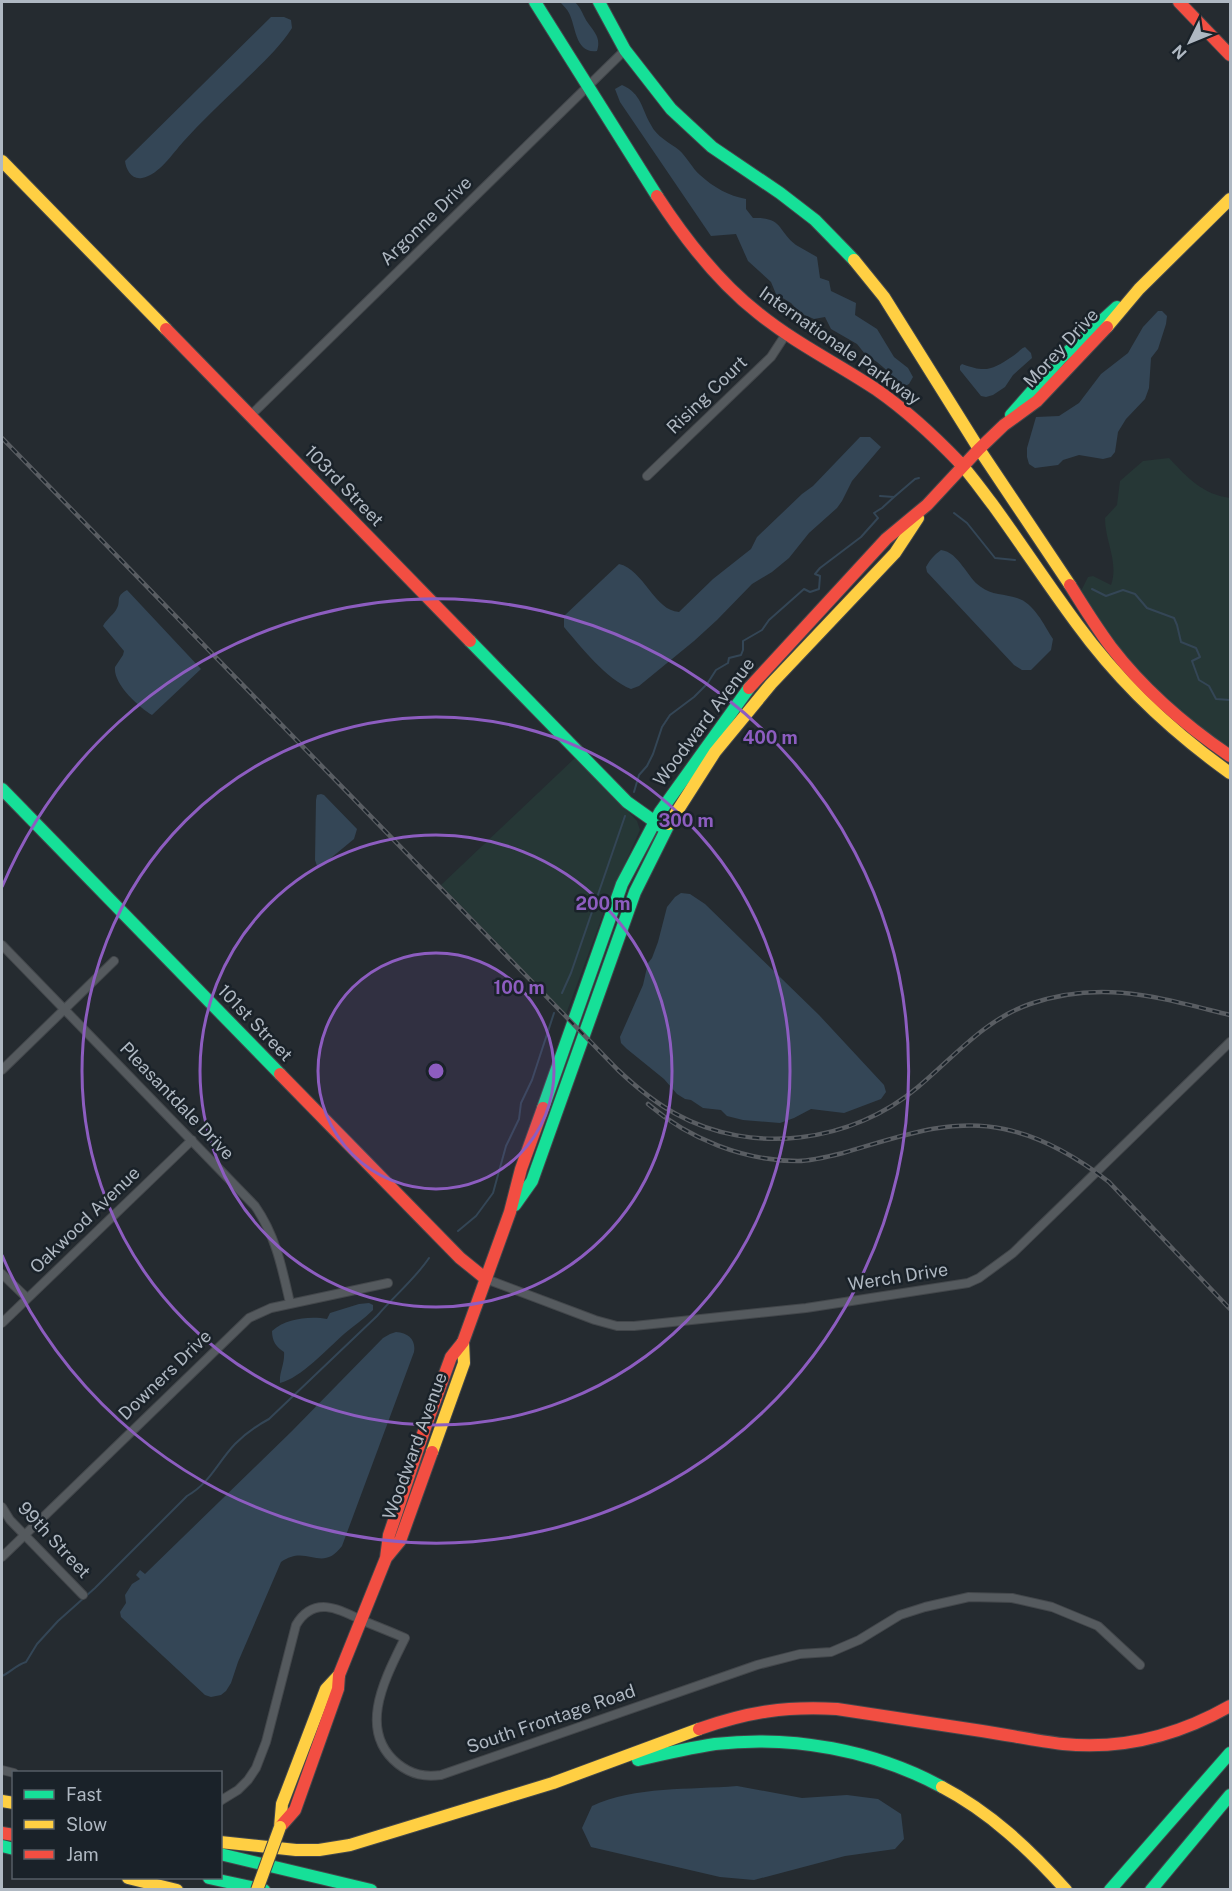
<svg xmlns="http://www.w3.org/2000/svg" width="1232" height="1891" font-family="'Public Sans',sans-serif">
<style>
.green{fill:#263736}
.water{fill:#344656}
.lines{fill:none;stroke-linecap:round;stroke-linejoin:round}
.stream{stroke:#344656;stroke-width:2}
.street-casing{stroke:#43474b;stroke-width:10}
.fast-casing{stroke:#43474b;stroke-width:14}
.slow-casing{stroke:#43474b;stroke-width:14}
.jam-casing{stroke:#43474b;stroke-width:14}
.street{stroke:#555a5e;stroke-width:8}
.fast{stroke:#16e098;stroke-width:12}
.slow{stroke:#ffcf43;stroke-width:12}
.jam{stroke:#f24e42;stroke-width:12}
.rail-casing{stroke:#595d62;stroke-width:4.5}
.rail{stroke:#1a2229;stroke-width:2;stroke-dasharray:7;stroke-linecap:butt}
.slow-bridge-casing{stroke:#43474b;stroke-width:14;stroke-linecap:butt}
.slow-bridge{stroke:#ffcf43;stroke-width:12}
.ring{fill:none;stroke:#8d5dc0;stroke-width:3}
.labels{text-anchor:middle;stroke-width:5;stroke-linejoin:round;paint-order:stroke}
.street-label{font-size:18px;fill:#afb8c2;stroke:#1a2229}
.centre{fill:#8d5dc0;stroke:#1a2229;stroke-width:3}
.ring-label{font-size:18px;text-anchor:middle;font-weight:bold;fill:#8d5dc0;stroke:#1a2229;stroke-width:5;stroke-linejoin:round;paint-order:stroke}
</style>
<rect width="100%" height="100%" fill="#252b30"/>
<path class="green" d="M1169 458C1188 478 1202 494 1230 498V747H1227C1194 722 1161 694 1133 663 1113 641 1097 615 1081 591L1088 577 1093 576 1111 585C1119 562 1105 542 1105 518L1117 505 1120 481 1143 461Z
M576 757 637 821 640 830 608 901 566 1014 441 885Z"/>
<path class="water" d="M560 2H575C582 9 583 16 588 23 595 33 601 38 597 51 575 54 576 26 569 13 567 9 563 5 560 2Z
M271 17H284L291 20 292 28C278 50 257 68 239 86 220 104 201 122 183 142 173 153 159 175 142 178 132 180 126 170 125 161Z
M622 85C642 94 641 108 651 125 656 136 670 143 679 150 687 157 692 168 700 175 713 187 729 196 746 199V209L753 218C783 217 777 230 796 245 803 249 810 253 817 257L820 278 829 281 831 291 856 303 855 315 877 329 894 357 908 368 913 377 909 384 903 387 895 382 890 373 877 362 865 354 857 344 831 329 825 317 814 319 800 313 791 303 776 294 771 282 748 261 736 234 711 236 620 102 615 89Z
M1158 311H1162L1167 316 1166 324 1158 349 1151 358 1149 388 1145 399 1126 419 1118 432 1115 452 1111 457 1103 459 1079 455 1063 460 1058 465 1035 468 1029 464 1027 457V448L1036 417 1059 416 1079 403 1101 374 1128 353 1143 327Z
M1025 347 1031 353 1032 358 1013 375 1005 387 993 395 986 397 981 396 960 370V366L962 364C986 373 992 370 1013 356 1018 353 1020 349 1025 347Z
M860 437H870L881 447 852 481 842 501 837 508 809 533 789 558 772 572 752 584 717 620 694 641 639 686 631 689C606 679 581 647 564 627V616L619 564C643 569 655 611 679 612L713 579 751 549 757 537 802 494 813 486Z
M941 550C959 552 967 578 981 587 991 595 1005 594 1017 598 1034 603 1044 625 1053 639L1051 650 1031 670H1022L1014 665 927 572 926 567C930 560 934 555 941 550Z
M127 590 201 669 152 715C139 707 113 684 115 667L123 655 124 651 103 626C106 620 112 616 116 610 122 601 114 597 127 590Z
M321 794 324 795 357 829 354 839 320 867 317 866 315 860 316 800 317 795Z
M681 893 690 894 705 904 819 1015 884 1085 886 1092 881 1099 844 1113 811 1109 794 1118 780 1123 743 1120 727 1116 721 1110 703 1108 691 1100 685 1099 677 1094 664 1079 627 1049 621 1043 620 1037 643 985 648 963 652 958 658 942 667 907 675 897Z
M369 1303 373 1305V1310C364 1319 353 1326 344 1334 327 1349 301 1378 280 1383 279 1372 285 1364 284 1352 276 1347 272 1341 272 1331 286 1318 311 1316 327 1319L330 1313 359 1304Z
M396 1332C409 1333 416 1340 414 1352L342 1546C321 1574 307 1543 281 1562L238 1662 231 1683 226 1691 221 1695 211 1697 205 1695 121 1617 120 1612 126 1603 125 1595 132 1584 140 1579 136 1575 140 1570 145 1574 292 1431 383 1338 390 1334Z
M737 1786 802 1798 847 1795 878 1799 901 1814 904 1839 895 1849 845 1856 754 1880 720 1877 591 1847 582 1828 592 1806C635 1786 690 1790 737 1786Z"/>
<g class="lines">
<path class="stream" d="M880 496 894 497 915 479 919 478
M954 513 967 523 995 558 1015 560
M1092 589 1106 596 1123 590 1135 594 1147 608 1174 618 1177 625 1181 642 1196 648 1200 657 1192 661 1199 680 1209 686 1216 699 1230 700
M634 792 639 775 647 766 653 754 662 727 670 715 694 697 707 684 716 670 728 663 729 658 741 655 743 650V641L762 630 769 620 804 589 810 592 819 589 820 576 815 574 820 568 861 537 878 518 874 513 882 508 894 497
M562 993 571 973 625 816
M458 1231 476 1216 493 1193 506 1146 519 1119 521 1103 532 1080 554 1013
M2 1676C11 1672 16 1665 26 1662L37 1644 58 1621 95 1588 187 1496C211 1482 217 1463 235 1444 245 1434 256 1426 269 1419L377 1316C394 1296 415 1279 429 1258"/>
<g class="street-casing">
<path id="street" d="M250 416 625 50
M647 476 771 357 786 334
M2 945 255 1206C276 1236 282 1268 290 1303
M2 1070 114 961
M2 1274 27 1298
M486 1279 595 1320 617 1326H634L806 1308 968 1283 979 1278 1013 1253 1230 1042
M2 1323 192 1140
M2 1507 10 1520 83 1595
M2 1557 249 1318 271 1308 388 1283
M2 1770 14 1773
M220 1801 238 1790 248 1780 256 1768 266 1742 296 1625C313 1596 338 1608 361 1620 376 1626 391 1632 405 1638 386 1677 356 1730 398 1764 412 1775 425 1777 441 1775L757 1665 800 1654 831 1652 859 1640 900 1615 925 1607 969 1597 1012 1598 1052 1607 1098 1626 1140 1665"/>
</g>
<g class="fast-casing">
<path id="fast" d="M535 2 657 196
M599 2 625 50 671 109 712 147 780 193 815 220 854 260
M1011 415 1061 358 1117 307
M470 641 627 802 665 829
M2 789 280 1074
M543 1108 622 884 660 812 749 688
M515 1205 532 1181 635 892 669 824
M638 1760C663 1754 689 1748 715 1744 792 1735 874 1750 942 1787
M2 1846 14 1849
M220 1854 371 1890
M209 1878 264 1890
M1110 1890 1230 1753
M1151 1890 1230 1795"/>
</g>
<g class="slow-casing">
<path id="slow" d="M2 161 166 329
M854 260 884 297 979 449 1070 585
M1107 327 1139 289 1230 199
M959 462C972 476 982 491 993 505 1022 545 1048 585 1077 624 1120 683 1171 731 1230 773
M669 824 715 752 771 684 895 553 918 518
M432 1452 464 1363 463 1342
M942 1787C990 1812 1030 1850 1066 1890
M2 1801 14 1803
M280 1827 282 1804 326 1689 339 1675
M220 1842 296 1850H319L350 1845 553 1783 699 1729
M128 1878 177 1890"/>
</g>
<g class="jam-casing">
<path id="jam" d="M1179 2 1230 55
M657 196C685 239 717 281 758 313 795 343 838 364 877 390 907 411 934 436 959 462
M166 329 470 641
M1070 585C1083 606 1096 627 1111 647 1144 690 1186 726 1230 756
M749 688 886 539 927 505 979 449 1004 425 1037 401 1107 327
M280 1074 460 1258 486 1279
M386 1558 389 1535 425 1428 451 1357 463 1342 510 1212 521 1169 543 1108
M699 1729C748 1712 785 1706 837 1709 885 1716 934 1724 982 1731 1009 1735 1036 1741 1063 1744 1122 1750 1179 1735 1230 1706
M280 1827 295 1810 338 1689 339 1675 386 1558 400 1541 432 1452
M2 1833 14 1835"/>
</g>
<use href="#street" class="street"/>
<use href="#fast" class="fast"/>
<use href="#slow" class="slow"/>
<use href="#jam" class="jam"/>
<g class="rail-casing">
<path id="rail" d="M2 438 618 1070C636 1087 654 1102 676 1114 752 1156 852 1143 918 1087 954 1057 984 1020 1030 1004 1103 979 1160 998 1230 1015
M648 1104C689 1139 744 1161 798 1161 811 1161 831 1156 843 1153 896 1138 948 1117 1004 1129 1043 1137 1078 1158 1109 1182L1230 1309"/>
</g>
<use href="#rail" class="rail"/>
<g class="slow-bridge-casing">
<path id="slow-bridge" d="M257 1890 280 1827"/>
</g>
<use href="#slow-bridge" class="slow-bridge"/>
</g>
<circle cx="436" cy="1071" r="118" fill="#8d5dc0" fill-opacity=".12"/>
<g class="ring">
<circle cx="436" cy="1071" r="118"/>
<circle cx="436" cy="1071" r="236"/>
<circle cx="436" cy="1071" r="354"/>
<path d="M2 887A472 472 0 1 1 2 1255"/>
</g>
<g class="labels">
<g class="street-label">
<text transform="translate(426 221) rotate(-44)" y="6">Argonne Drive</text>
<text transform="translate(840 346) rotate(35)" y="6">Internationale Parkway</text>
<text transform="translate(1061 348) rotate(-47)" y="6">Morey Drive</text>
<text transform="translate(707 395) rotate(-44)" y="6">Rising Court</text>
<text transform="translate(344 486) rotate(46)" y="6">103rd Street</text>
<text transform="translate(704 722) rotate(-53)" y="6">Woodward Avenue</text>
<text transform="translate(255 1023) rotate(46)" y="6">101st Street</text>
<text transform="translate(177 1101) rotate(46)" y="6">Pleasantdale Drive</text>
<text transform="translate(85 1220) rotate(-44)" y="6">Oakwood Avenue</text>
<text transform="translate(898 1277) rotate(-9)" y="6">Werch Drive</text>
<text transform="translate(165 1375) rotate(-44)" y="6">Downers Drive</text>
<text transform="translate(415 1446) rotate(-70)" y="6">Woodward Avenue</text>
<text transform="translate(54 1540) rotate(47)" y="6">99th Street</text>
<text transform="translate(551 1719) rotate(-19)" y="6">South Frontage Road</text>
</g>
</g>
<circle cx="436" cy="1071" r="9" class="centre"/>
<g class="ring-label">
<text x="770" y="744">400 m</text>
<text x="686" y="827">300 m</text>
<text x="603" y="910">200 m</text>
<text x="519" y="994">100 m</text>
</g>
<rect width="1232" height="1891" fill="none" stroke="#afb8c2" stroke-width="6"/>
<rect x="12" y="1771" width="210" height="108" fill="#1a2229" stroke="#565e66" stroke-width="1.5"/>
<rect x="24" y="1790" width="30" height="9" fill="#16e098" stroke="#565e66" stroke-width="1.5"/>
<text x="66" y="1801" font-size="18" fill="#afb8c2">Fast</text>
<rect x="24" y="1820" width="30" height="9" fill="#ffcf43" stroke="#565e66" stroke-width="1.5"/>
<text x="66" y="1831" font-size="18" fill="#afb8c2">Slow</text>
<rect x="24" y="1850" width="30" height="9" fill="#f24e42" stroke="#565e66" stroke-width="1.5"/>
<text x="66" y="1861" font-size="18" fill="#afb8c2">Jam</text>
<g transform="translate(1190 42) rotate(227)" stroke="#1a2229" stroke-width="4.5" paint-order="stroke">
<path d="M0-4.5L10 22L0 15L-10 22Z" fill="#afb8c2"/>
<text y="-9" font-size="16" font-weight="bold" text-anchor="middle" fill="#afb8c2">N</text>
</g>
</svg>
